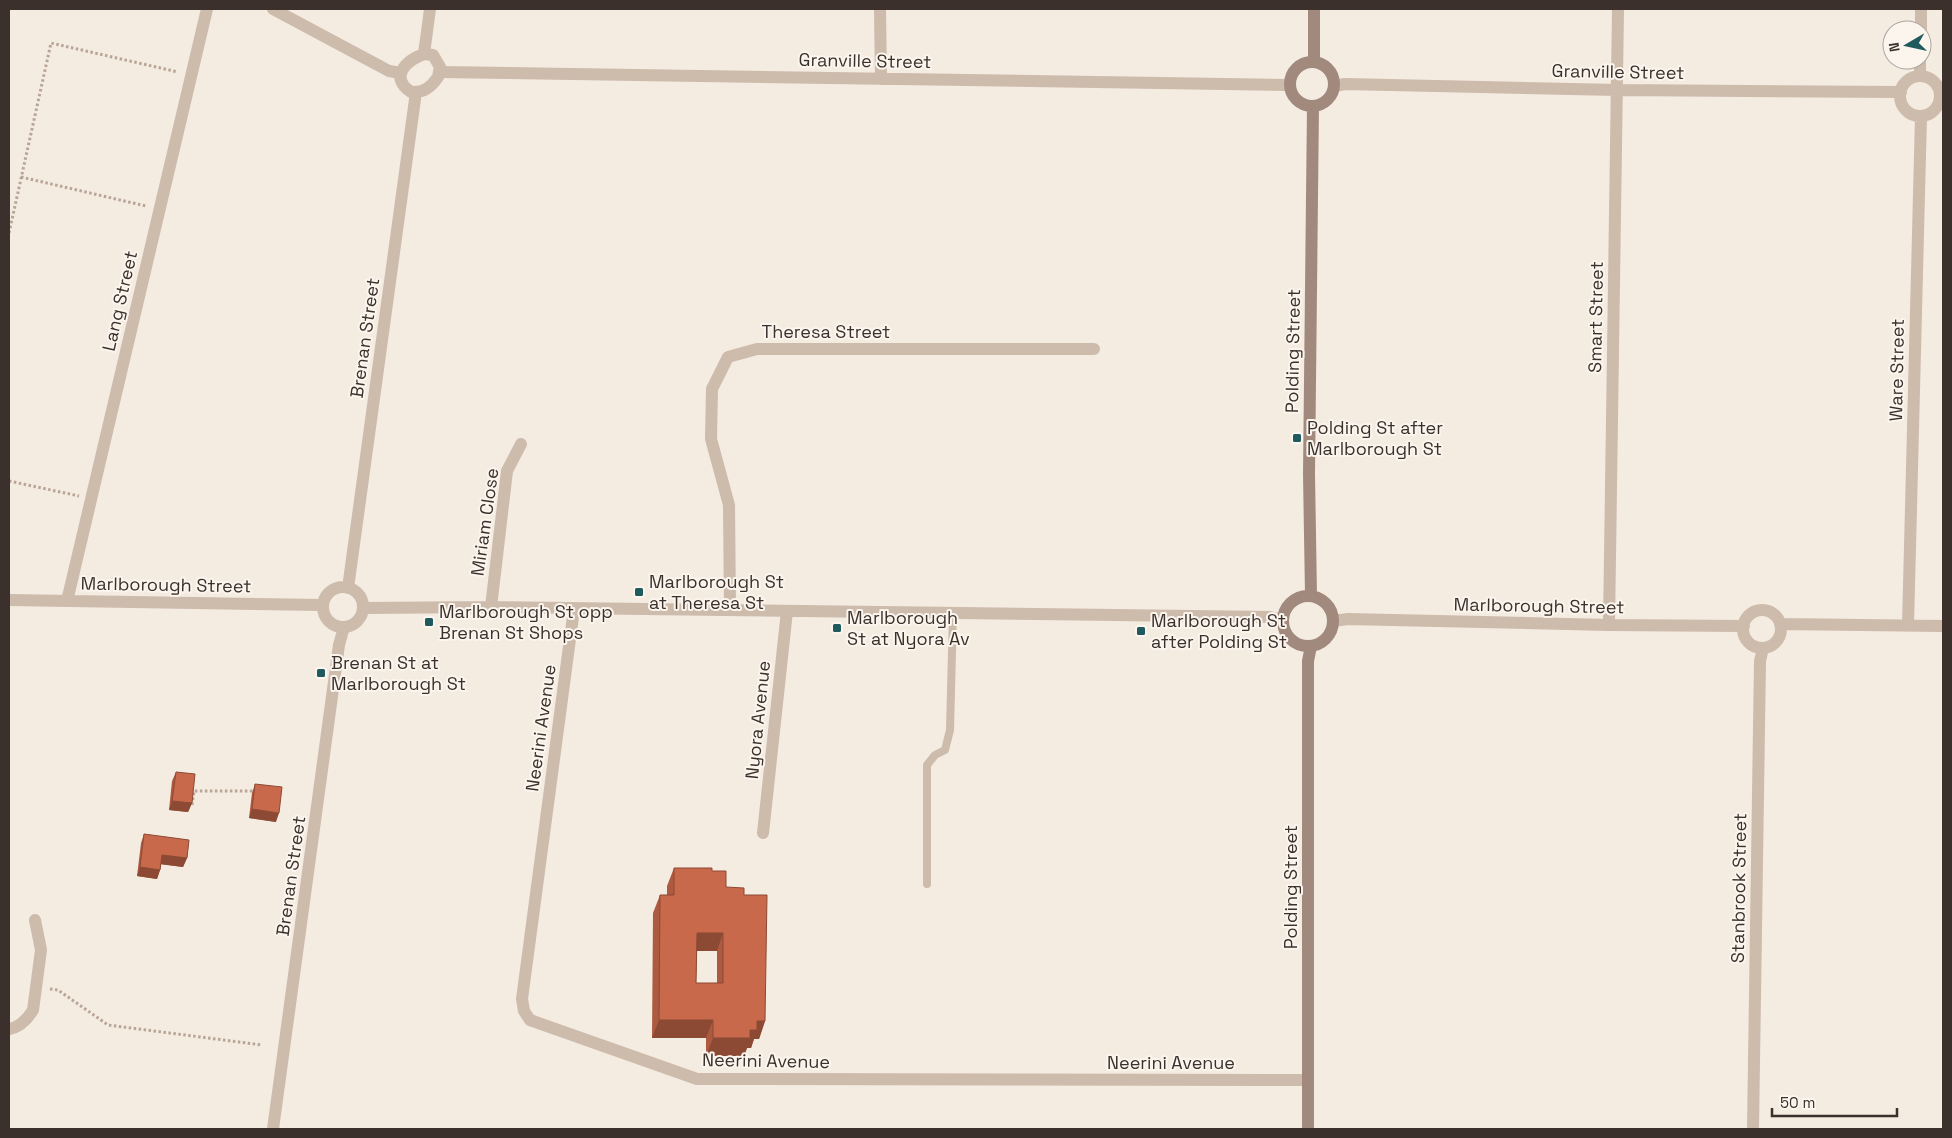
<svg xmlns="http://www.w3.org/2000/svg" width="1952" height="1138" font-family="'Space Grotesk',sans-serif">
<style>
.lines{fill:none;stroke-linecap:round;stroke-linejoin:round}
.path{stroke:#b9a596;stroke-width:3;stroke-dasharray:2.5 2.5;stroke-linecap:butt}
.service{stroke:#cdbbac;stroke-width:8}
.minor{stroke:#cdbbac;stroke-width:12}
.tertiary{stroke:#cdbbac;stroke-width:12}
.secondary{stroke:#a18a7d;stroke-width:12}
.wall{fill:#ac5a40;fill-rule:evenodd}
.shaded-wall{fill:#8c4a34}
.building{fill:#c8694b;stroke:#8c4a34;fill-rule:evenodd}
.poi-dot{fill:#1f5a5e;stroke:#fbf5ee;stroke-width:2}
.labels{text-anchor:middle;stroke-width:4;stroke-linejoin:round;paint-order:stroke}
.street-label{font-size:18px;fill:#3b302b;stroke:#fbf5ee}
.poi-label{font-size:18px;fill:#3b302b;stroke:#fbf5ee;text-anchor:start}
</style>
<rect width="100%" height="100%" fill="#f4ebe1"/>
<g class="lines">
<path class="path" d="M21 177 146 206
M9 233 51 43 178 72
M9 481 79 496
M192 805 194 791H256
M50 989 58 990 108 1025 262 1045"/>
<path class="service" d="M927 884V765L935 755 945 750 950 730 953 613"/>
<path class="minor" d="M273 9 389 71 401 73
M880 9 881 79
M1921 30V9
M439 72 1290 85
M1920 76V60
M1900 96a20 20 0 1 1 40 0a20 20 0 1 1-40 0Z
M1334 86 1345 84 1617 90 1901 92
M9 600 323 605
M67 601 207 9
M491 607 507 471 521 444
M363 608 491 607 1270 617 1283 620
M574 609 522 999 524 1011 530 1020 697 1079 1308 1080
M730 610 729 505 711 439 712 389 728 357 757 349H1094
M1743 629a19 19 0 1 1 38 0a19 19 0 1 1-38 0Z
M1333 621 1348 619 1609 625 1744 626
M1780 624 1943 626
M1609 625 1618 9
M1908 625 1921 116
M763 833 787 611
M9 1029C20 1027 27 1020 33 1010L41 950 35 920
M1753 1129 1760 661 1763 648"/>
<path class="tertiary" d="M424 54 433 55 440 67 438 77C431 87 424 93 411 92 388 77 407 60 424 54Z
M424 54 430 9
M323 607a20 20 0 1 1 40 0a20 20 0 1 1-40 0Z
M348 588 416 92
M273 1129 339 645 344 627"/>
<path class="secondary" d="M1314 62V9
M1290 84a22 22 0 1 1 44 0a22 22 0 1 1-44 0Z
M1311 595 1309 474 1313 106
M1283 621a25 25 0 1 1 50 0a25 25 0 1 1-50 0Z
M1308 1129V661L1311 646"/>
</g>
<path class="wall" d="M176 772 192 803 188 812 169 810 172 781Z
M255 784 276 822 249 818 252 793Z
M144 834 187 858 183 867 161 864 160 870 157 879 137 876 141 843Z
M674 868 712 871 726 887 744 895 765 1021 759 1039H754L751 1048H747L744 1056H706V1038H652L653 913 660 895H667V886ZM697 951H717V983H696Z"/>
<path class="shaded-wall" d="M172 801 192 803 188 812 169 810Z
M252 809 279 813 276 822 249 818Z
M162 855 187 858 183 867 159 864Z
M140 867 160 870 157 879 137 876Z
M697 933H723L717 951H690Z
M659 1020H713L706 1038H652Z
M757 1021H765L759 1039H754L751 1048H747L744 1056H706L713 1038Z"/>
<path class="building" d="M176 772 195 774 192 803 172 801Z
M255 784 282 787 279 813 252 809Z
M144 834 189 840 187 858 162 855 160 870 140 867Z
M674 868H712V871H726V887L744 888V895H767L765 1021H757V1030H750V1038H713V1020H659L660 895H674ZM697 933H723V983H696Z"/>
<g class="poi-dot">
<rect x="1292" y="433" width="10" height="10" rx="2.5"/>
<rect x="634" y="587" width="10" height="10" rx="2.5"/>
<rect x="424" y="617" width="10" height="10" rx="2.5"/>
<rect x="832" y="623" width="10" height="10" rx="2.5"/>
<rect x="1136" y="626" width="10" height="10" rx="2.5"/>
<rect x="316" y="668" width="10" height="10" rx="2.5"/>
</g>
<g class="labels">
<g class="street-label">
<text transform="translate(865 61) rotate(1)" y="6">Granville Street</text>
<text transform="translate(1618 72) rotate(1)" y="6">Granville Street</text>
<text transform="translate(120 301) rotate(-77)" y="6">Lang Street</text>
<text transform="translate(1596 317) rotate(-89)" y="6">Smart Street</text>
<text x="826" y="338">Theresa Street</text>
<text transform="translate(365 338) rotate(-82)" y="6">Brenan Street</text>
<text transform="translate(1293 351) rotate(-89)" y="6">Polding Street</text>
<text transform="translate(1897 370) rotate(-89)" y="6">Ware Street</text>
<text transform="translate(485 522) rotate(-82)" y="6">Miriam Close</text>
<text transform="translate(166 585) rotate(1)" y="6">Marlborough Street</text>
<text transform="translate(1539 606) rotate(1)" y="6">Marlborough Street</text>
<text transform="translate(758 720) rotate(-84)" y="6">Nyora Avenue</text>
<text transform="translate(541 728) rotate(-82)" y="6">Neerini Avenue</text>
<text transform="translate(291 876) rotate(-82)" y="6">Brenan Street</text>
<text transform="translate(1291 887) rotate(-90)" y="6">Polding Street</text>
<text transform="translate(1739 888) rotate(-89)" y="6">Stanbrook Street</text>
<text transform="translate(766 1061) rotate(1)" y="6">Neerini Avenue</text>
<text x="1171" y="1069">Neerini Avenue</text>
</g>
<g class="poi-label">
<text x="1307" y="434">Polding St after<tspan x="1307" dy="21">Marlborough St</tspan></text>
<text x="649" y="588">Marlborough St<tspan x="649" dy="21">at Theresa St</tspan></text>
<text x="439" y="618">Marlborough St opp<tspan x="439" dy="21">Brenan St Shops</tspan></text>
<text x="847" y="624">Marlborough<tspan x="847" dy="21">St at Nyora Av</tspan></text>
<text x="1151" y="627">Marlborough St<tspan x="1151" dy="21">after Polding St</tspan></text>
<text x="331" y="669">Brenan St at<tspan x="331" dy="21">Marlborough St</tspan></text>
</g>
</g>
<rect width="1952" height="1138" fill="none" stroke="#3b302b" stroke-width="20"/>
<g transform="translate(1907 45) rotate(261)"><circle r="24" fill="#fbf5ee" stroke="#aea6a0"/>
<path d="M0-4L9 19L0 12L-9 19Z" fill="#1f5a5e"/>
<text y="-8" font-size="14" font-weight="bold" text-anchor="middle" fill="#3b302b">N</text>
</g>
<path d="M1772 1108v8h125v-8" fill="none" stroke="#3b302b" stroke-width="2.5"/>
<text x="1780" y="1108" font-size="15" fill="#3b302b" stroke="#fbf5ee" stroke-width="4" paint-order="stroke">50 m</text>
</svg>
